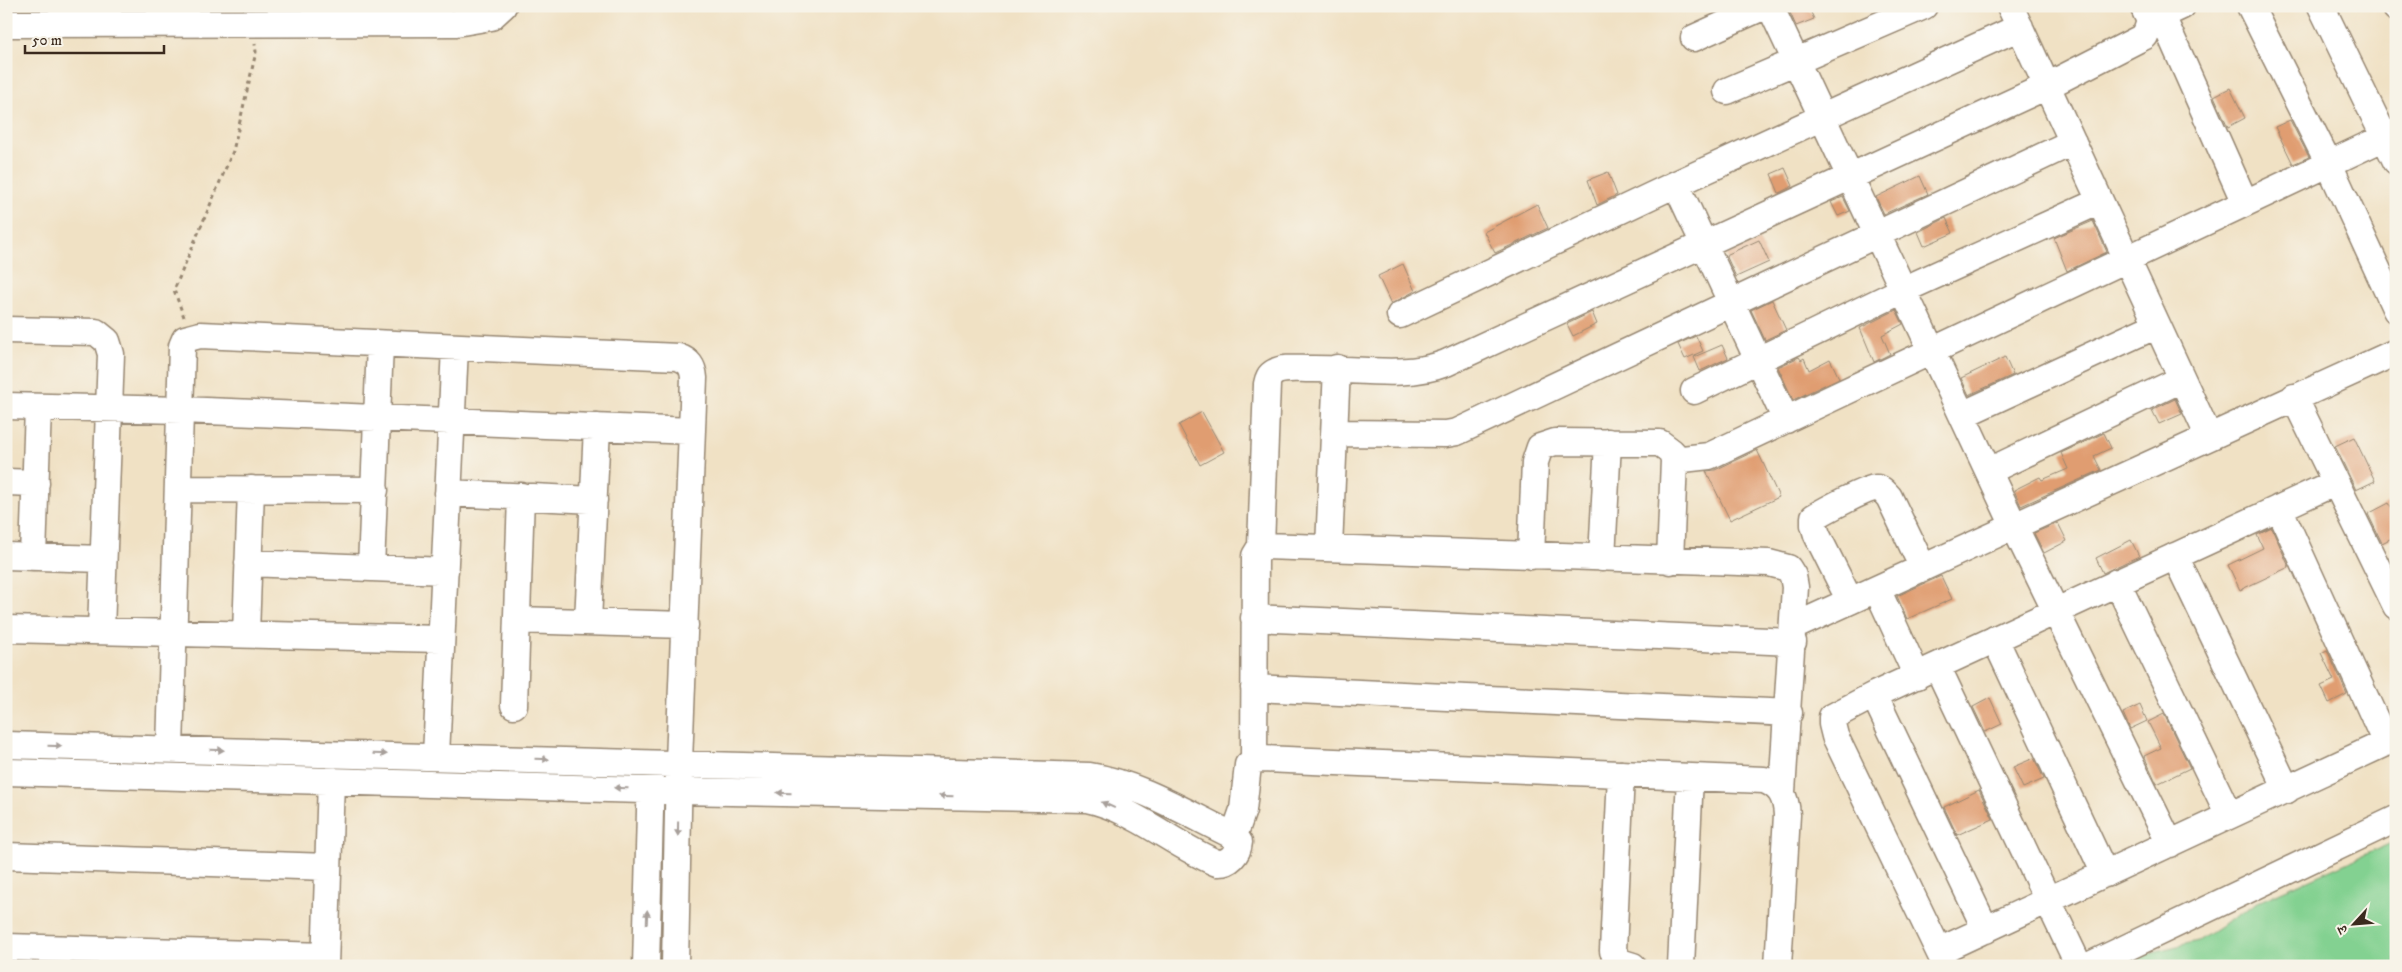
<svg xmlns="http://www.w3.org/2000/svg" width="2402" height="972" font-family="'IM FELL DW Pica','Noto Serif Devanagari',serif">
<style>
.green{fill:#83d191;stroke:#5f7e58}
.building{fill:#e09d71}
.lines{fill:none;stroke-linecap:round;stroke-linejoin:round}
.minor-casing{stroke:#968671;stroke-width:29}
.path{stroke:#968671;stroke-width:3;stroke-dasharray:4 4;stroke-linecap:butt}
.minor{stroke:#fff;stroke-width:26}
.oneway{fill:#a79f9a}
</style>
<rect width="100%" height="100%" fill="#f7f3e8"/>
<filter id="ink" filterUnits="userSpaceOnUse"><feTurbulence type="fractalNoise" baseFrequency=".02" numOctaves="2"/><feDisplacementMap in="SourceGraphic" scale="10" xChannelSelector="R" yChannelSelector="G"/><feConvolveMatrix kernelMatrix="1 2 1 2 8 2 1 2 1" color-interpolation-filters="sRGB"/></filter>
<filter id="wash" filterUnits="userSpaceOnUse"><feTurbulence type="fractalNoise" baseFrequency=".0096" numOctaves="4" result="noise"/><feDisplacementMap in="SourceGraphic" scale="20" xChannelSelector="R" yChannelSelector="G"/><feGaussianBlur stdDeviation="1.12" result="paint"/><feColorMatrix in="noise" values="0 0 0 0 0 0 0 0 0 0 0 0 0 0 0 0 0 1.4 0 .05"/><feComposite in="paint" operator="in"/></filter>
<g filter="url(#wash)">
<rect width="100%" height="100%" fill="#f0e1c4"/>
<path class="green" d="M2396 841V966H2095L2198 941 2258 902Z"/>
<g id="blocks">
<path class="building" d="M1787 6H1808L1814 19 1796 26Z
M2230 88 2245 118 2228 127 2214 96Z
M2290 120 2309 157 2293 164 2275 127Z
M1785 168 1793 186 1779 193 1771 174Z
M1608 172 1617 195 1597 205 1588 180Z
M1920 176 1928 194 1884 214 1876 197Z
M1843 197 1850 211 1838 216 1831 202Z
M1537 204 1548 228 1495 253 1484 232Z
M1946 218 1953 233 1924 246 1918 232Z
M2093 221 2107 252 2067 271 2054 238Z
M1759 240 1769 262 1736 277 1726 255Z
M1403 264 1415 291 1391 304 1378 276Z
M1772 300 1786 330 1765 340 1751 310Z
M1896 310 1903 324 1882 335 1890 354 1874 362 1860 328Z
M1592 312 1597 324 1573 336 1567 324Z
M1696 336 1703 351 1685 359 1678 344Z
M1722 345 1728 358 1700 371 1694 357Z
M1799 357 1801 360 1804 358 1809 370 1830 359 1839 378 1793 400 1778 367Z
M2005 357 2013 375 1969 395 1961 378Z
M2175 399 2182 414 2159 424 2152 410Z
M1202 412 1224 452 1200 465 1179 425Z
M2104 433 2111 448 2094 456 2101 470 2021 506 2014 490 2040 477 2042 480 2068 469 2061 453Z
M2354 437 2375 481 2356 490 2335 446Z
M1757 450 1779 497 1730 520 1706 471 1715 470Z
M2389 503 2396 516V536L2382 543 2368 514Z
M2058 523 2067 541 2044 553 2034 533Z
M2272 528 2289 567 2240 590 2228 565 2263 548 2257 535Z
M2131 540 2139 556 2103 573 2096 558Z
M1941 576 1952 599 1907 619 1897 596Z
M2327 650 2347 694 2329 703 2321 686 2334 680 2321 653Z
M1990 698 2002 724 1985 732 1973 707Z
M2140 705 2147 721 2130 729 2123 713Z
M2164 714 2190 768 2157 784 2144 756 2161 748 2148 722Z
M2034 758 2044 779 2023 788 2013 767Z
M1979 790 1993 819 1957 835 1944 807Z"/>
</g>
</g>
<g filter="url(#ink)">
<use href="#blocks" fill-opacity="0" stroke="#968671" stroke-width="1"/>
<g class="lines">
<g class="minor-casing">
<path id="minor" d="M1770 6 2014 526 2170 844
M2010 6 2209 437
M2250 6 2329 164 2396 310
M2321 6 2396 161
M2395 6 2396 8
M2162 16 2245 203
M2150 21 2182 6
M6 24 456 23 491 17 503 6
M1694 38 1765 6
M1727 91 1924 6
M1676 184 1786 420
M1400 315 1676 184 2020 27
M6 330 96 332 107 341 111 354 101 630
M1694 391 1903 290 2100 201
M2294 397 2396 606
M6 406 181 410 692 431
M1962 415 2157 325
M1334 433 1446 434 1457 432 2073 142
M1674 460 1709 456 2396 132
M1989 471 2182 379
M6 482 36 483
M178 489 375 490
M448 493 594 500
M2279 508 2386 743
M1261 546 1267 384C1268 379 1269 375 1275 372 1284 367 1298 369 1309 369 1352 368 1406 379 1446 363L2047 86 2137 40 2145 36 2150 21 2143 6
M1329 547 1337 368
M6 556 103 559
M1531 556 1535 462 1540 447 1555 442 1660 443 1672 452 1674 460 1670 561
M2175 556 2287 790
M33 557 38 407
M1602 558 1608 442
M248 563 445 571
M371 568 380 344
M2117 582 2229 815
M1877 589 1917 676
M1850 601 1817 535 1814 525V517C1824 511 1866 488 1876 488 1882 488 1885 493 1889 497L1923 568
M1254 618 1793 642
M517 620 685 625
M588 622 597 427
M1793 627 2396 352
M6 629 441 639
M246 634 251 489
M1995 639 2105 874
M1937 666 2079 966
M1254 688 1789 713
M1874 695 1986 930
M514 705 521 496
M6 745 1090 776C1138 783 1190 815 1234 836L1239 842C1238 854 1229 864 1217 863 1173 845 1135 809 1087 799L679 791 6 772
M170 749 182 346 185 339 200 335 678 357C689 361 693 366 694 378L679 762 675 966
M436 756 455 347
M1254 760 1255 556 1261 546 1769 563 1788 568 1793 576 1795 587 1782 792
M1621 774 1613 951 1620 962 1633 966
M1234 836 1243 810 1248 765 1254 760 1262 759 1764 780C1781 786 1786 798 1787 815L1778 966
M6 856 328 867
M6 947 325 956
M1939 951 2396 738
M325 966 331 780
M646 966 651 772
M1681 966 1690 777
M1946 966 1835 736 1832 724V717L1874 695 2334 483
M2088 966 2396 819"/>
</g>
<path class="path" d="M184 317 174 290 233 151 256 52 255 44"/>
<use href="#minor" class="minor"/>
</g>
<defs><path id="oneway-solid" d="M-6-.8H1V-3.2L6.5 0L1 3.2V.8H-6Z" transform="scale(1.25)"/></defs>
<g class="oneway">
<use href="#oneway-solid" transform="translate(55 746) rotate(1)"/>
<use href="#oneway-solid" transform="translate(217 750) rotate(1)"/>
<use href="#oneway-solid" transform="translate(380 754) rotate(2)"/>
<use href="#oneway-solid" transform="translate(542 759) rotate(2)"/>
<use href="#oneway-solid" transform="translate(621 788) rotate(-178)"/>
<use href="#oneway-solid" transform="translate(784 793) rotate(-179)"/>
<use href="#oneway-solid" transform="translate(946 796) rotate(-179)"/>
<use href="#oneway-solid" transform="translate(1108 805) rotate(-156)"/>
<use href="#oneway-solid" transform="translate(678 829) rotate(91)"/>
<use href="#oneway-solid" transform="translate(647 917) rotate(-88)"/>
</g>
</g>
<rect width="2402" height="972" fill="none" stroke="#f7f3e8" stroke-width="25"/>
<g transform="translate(2354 924) rotate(244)" stroke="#f7f3e8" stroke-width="4" paint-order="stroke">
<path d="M0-4L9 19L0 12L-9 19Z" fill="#3b2a1e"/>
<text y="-8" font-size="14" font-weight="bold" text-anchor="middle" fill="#3b2a1e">उ</text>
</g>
<path d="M25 45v8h139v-8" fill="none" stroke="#3b2a1e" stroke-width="2.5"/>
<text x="32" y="45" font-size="15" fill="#3b2a1e" stroke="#f7f3e8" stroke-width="4" paint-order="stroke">50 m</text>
</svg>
